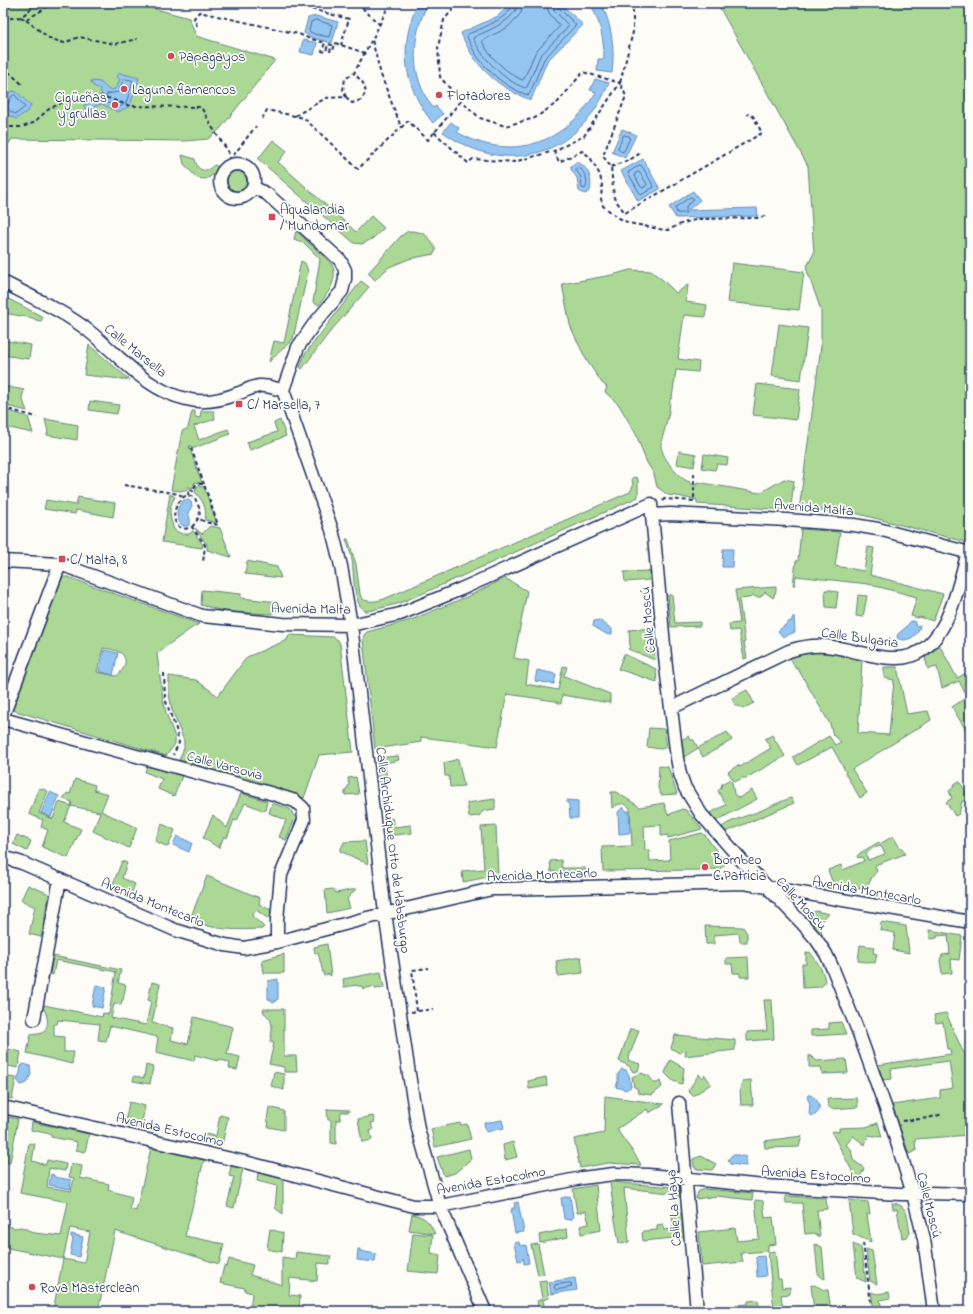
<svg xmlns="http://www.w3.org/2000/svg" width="973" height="1314" font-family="'Indie Flower',sans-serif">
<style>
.green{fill:#acd896;stroke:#64847a;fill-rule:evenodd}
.water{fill:#95c6f1;stroke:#648ab6}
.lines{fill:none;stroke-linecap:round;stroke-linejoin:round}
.shore{stroke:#4c6b99;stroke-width:1}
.minor-casing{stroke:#1b2f5e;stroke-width:15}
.path{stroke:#1b2f5e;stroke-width:2;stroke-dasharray:4 3;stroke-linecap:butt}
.minor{stroke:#fdfcf7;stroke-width:12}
.poi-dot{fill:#d1495b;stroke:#fdfcf7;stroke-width:1.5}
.labels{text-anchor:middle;stroke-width:3.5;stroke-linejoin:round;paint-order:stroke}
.poi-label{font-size:14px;fill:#1b2f5e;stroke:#fdfcf7;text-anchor:start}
.street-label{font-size:14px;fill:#1b2f5e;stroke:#fdfcf7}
</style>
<rect width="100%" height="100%" fill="#fdfcf7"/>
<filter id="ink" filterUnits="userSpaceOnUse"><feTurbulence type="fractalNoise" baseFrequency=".025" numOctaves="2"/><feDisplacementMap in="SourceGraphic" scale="8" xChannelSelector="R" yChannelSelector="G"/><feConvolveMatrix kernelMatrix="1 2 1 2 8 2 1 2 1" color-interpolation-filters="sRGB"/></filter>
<g filter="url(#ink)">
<path class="green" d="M3 3H153L152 8 189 18 196 36 275 60 220 129 208 139 185 141 12 139 6 148H3Z
M717 3H970V543L855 513 799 510 821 346V310L806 268 814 253 808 166Z
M273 140 287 151 278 162 356 232 371 216 384 228 372 239 362 244 354 243 258 159Z
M182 155 195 159C197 171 205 174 214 165L220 167 210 177 205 179 197 178 184 164Z
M227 181a10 10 0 1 1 20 0a10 10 0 1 1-20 0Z
M296 231 331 263C340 279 328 292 319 305L313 302 320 259 304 243 294 239Z
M408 231C425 231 429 236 436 250L434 254 409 259 389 267 375 280 368 273 401 236Z
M301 261 305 263 308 271 293 339 269 362 274 341 284 343Z
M732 263 804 272 799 310 727 302Z
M630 270 651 271 664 281 676 293 688 285 686 302 707 305 705 317 684 315 678 359 699 362 698 372 676 370 672 398 670 399C670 410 667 421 664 432 663 436 661 441 661 444 660 455 679 480 690 482V484L697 485V482L760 493 784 479 794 481 791 506 788 510 697 504V500L677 496 668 495 657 487 654 474 646 461 636 434 619 405 605 392 607 387 602 383 587 361 578 343 570 325 562 284 612 275Z
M361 281 369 287 329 333 302 369 300 367 305 354Z
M3 296 43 317 41 321 36 320 33 318 3 313Z
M779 324 808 328 801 380 772 376Z
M3 340 31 345 29 359 3 355Z
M89 345 130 380 84 375Z
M757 384 800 389 796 420 753 415Z
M3 386 24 390 22 398 27 411 3 405Z
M90 401 119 405 117 414 89 410Z
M3 409 28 417 33 433 5 427 3 437Z
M192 411H195V417L200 418 201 411H214L215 419 194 426 199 440 228 429 230 434 192 449 191 446H189L202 483 195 482 193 488 188 487V489L181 491 171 490 182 431 188 428Z
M45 419 78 425 77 440 47 435 48 432Z
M280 420 286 436 250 450 247 442 277 432 274 423Z
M679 451 696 454 694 467 677 464Z
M704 454 728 458 727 465 717 464 715 470 702 468Z
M635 477 638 479V497L634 499 426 592 397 604 368 611H364C353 602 354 574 352 560 351 553 348 546 346 539H348L356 564 360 594 362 599C370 603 377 601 384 599L630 492 633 486 632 478Z
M197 486 204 487 217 523 205 520C207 507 203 501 195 492Z
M170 494 175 497C167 510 170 516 174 530L182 534H189L193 531 203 545 202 548 162 542Z
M78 497 115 503 113 517 76 510 75 514 44 509 46 500 76 505Z
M210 526 220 528 231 557 207 550V545L195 528 202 534Z
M801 529 840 532 835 566 864 571 868 547 874 548 870 575 943 594 933 621 920 617 918 618 911 616 917 597 868 584 796 576 795 585H793L796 561H798Z
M247 561 277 567 281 578 245 574Z
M649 571 650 580 625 582 624 572Z
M63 577H68L199 624C191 628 185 633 178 638 171 643 164 647 157 654L163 699 166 713 175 737V744L166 756 9 709 60 578ZM103 648C109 649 118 650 122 654 129 661 123 672 116 676L97 672Z
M505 578 527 591 514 658 529 661 526 684 558 690 563 666 567 667 564 676 610 694V703L562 695 561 704 555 701 507 694 497 747 454 741 421 737V742L375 749 363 640 364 635 367 632 411 620 471 595Z
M776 587V591L773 598 765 592 761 597H756L752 595 749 598 739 599 745 642H744L747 658 744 659 739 630 730 631 729 624 740 623 735 590Z
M202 590 241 594V598L278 602 277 610 271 614 234 612 219 610 201 605Z
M825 590H832V591L838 592 836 608 826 607Z
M668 595H672L675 623 700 622V626L671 627Z
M858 595 867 596 863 617 856 616Z
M653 628 655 660 628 649 630 647 629 630Z
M289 635 333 637 338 640 340 644 353 752 319 755 304 798 179 760 184 748V741L172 710 169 694V676L196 680 218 696 247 657 287 640Z
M940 646 957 678 970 671V707L964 711 970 720V737L952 707 967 697 959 681 942 688 937 667 928 669 925 658Z
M838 651 849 653 852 657 862 660 858 733 889 735 894 680 884 678V667H897L907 714 928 711 931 720 852 769 867 793 860 798 845 773 846 772 832 747 798 765 793 757 829 736 835 745 841 742 833 735 830 724 798 669 795 668 790 657C795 656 801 653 806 652 816 650 829 656 838 651Z
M624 654 656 669 657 682 618 669Z
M747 690 754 703 744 708 735 705 732 698Z
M649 728 664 729 667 747 661 749 647 747Z
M727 732 732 740 703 757 698 748 684 757 681 740 689 736 691 740H694L698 748Z
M772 735 785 756 746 778H742L737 781H734L728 772 738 765 740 767 771 748 765 739Z
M398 756 399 760 385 763 387 782 379 783 376 758Z
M458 759 464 786 450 787 449 776H445L444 763Z
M147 766 182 776 174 796 158 789 162 779 145 772Z
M659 766 668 767 677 794 661 795 658 788Z
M356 777 359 794 345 795V791L349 785 348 778Z
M75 779 95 785 94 790 108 794 101 811 137 828 129 848 93 831 100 812 71 806 64 822 81 829 68 858 42 847 48 830 41 827 43 820 29 814 39 788 48 791 39 813 53 819 59 802 71 806 72 802 63 799 67 793 70 794Z
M730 779 732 782 734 794 739 798 752 790 757 799 716 821 710 813 726 805 718 791 721 787 722 784Z
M959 781 966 792 967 801H962L959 814 955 816 946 802 952 798 949 791 954 787 953 785Z
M611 792H616L640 807 664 803 668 815 682 809 686 810 702 829 668 838V835L661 836V825L644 826 645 850H649L650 861 670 860 669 841 702 833 705 835 725 863C723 871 714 869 707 869V865H704L703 870 603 871 602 847 632 846 630 808C624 802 619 803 612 808Z
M241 793 267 801 265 811 245 803 237 821 234 820 227 838 224 836 219 848 203 838 213 815 227 828Z
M791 798 794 803 726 832 722 827C734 818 749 816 762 810 772 806 781 801 791 798Z
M495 799V809L483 811 479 816 469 817 467 803Z
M272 803 290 809 295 818 286 840 279 837 286 820 269 813Z
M392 818 394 827 411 825 412 833 386 836 384 819Z
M162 824 175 830 168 847 155 841Z
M496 826 498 875 463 882 462 871 484 869 481 827Z
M17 835 31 841 27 851 13 844Z
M893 836 900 848H902L905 854 875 865 877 871 872 877 866 890 833 884 828 870 841 865 843 870 864 861 862 857 858 858 857 856 860 853 879 842 880 844ZM881 846 885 854 868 860 866 854 873 848Z
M365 841 368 864 340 851 344 842Z
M561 860 562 868H585L586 871 551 872 550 861Z
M122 861 127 863 122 878 135 884 132 892 113 884Z
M207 876 260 898 259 904 271 910 270 920 256 910 252 916 264 927 262 929C237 930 213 931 190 919Z
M28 885 47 893 49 895 41 937 29 934 35 907 21 900Z
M333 889 336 893 356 889 347 899 350 908 327 913 325 890Z
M816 911 829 914C819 919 820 928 823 938L808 918 809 914Z
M881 922 906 926 909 953 893 950 895 933 880 930Z
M705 926 743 927 747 933V942H740L739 933 714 935V944H706Z
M929 930 962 936 959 960 951 959 952 973 942 974 940 960 942 955 950 954 948 935 937 936V938L930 939Z
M327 944 331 976 328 974 324 976 318 953H315L314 947Z
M860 945 874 947 873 953 877 954 875 963 858 961Z
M810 952C816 960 825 972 825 983L820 987 803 988 802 964H806V953Z
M284 954V973H264L262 960Z
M53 956 121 970 118 983 126 985 123 1000H122L121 1005 114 1004 111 1018 146 1025 151 1001 148 1000 152 982 160 984 152 1023 173 1028 171 1040 188 1044 194 1017 233 1027 227 1054 240 1057 237 1070 229 1068 230 1063 219 1059 218 1061 195 1055 194 1061 156 1052 158 1037 110 1026 106 1041 98 1040 100 1024 58 1020 57 1024H54V1036L64 1037V1052H74L72 1064 27 1053 31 1034C49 1037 51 1020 43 1008L44 1005 102 1017 103 1013 109 1014 116 972 56 960 53 975 50 974Z
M581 957 583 973 558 976 556 961Z
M748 957 749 977H740V973H733L732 964H726V958Z
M381 972 384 988 375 989V986L363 989 362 986H357V985L344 987 343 979Z
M764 1000H772L774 1039 747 1041V1032L767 1031Z
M263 1009H284V1056H296L297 1072H284V1067L269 1064 274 1043 270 1042C272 1031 275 1020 264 1013Z
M946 1013 963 1052 970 1051V1135L915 1139 916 1151 909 1154 892 1105 940 1098V1090L953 1088 949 1061 891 1069 892 1079 883 1080 878 1065 951 1054 950 1049H947L943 1022 936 1023 934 1015Z
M841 1022 846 1034 811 1036V1030L829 1029V1023Z
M630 1029 639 1030 628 1060 640 1064 638 1071 633 1072 629 1066 619 1061Z
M675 1035 735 1040V1050L685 1056 686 1050 679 1053 671 1048Z
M3 1048 21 1052 18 1068 3 1065Z
M809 1055 817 1061 846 1059 848 1073 822 1074 821 1067H809Z
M670 1060 684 1068 682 1084 673 1081 665 1073Z
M146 1065 153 1067 150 1084 133 1081 134 1076 144 1078Z
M274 1072 284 1074V1090L271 1086Z
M641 1073 649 1076 654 1083H657L660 1081 662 1087 652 1095 638 1093 637 1088 634 1087 632 1077Z
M699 1074 702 1078 705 1075 711 1084 693 1096 688 1091Z
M3 1076 16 1078 12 1099 3 1097Z
M546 1077 547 1086 529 1089 528 1081Z
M751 1080 753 1105H741L740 1089 743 1081Z
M605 1096 664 1104 649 1113 647 1109 617 1129C624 1142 635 1152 641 1165L608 1163 580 1168 574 1139 604 1133Z
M857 1098 858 1107 832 1109 828 1106 827 1099Z
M129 1102 145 1106 141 1127 125 1124Z
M269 1107 284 1111V1130L268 1127 269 1122 267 1121Z
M327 1109 349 1110V1112H341L340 1120H336V1144L331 1143V1120H328Z
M220 1115 228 1117 222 1145 203 1141 205 1134 216 1136Z
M3 1116 18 1119 10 1163 3 1162Z
M373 1116 375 1122 371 1123 373 1130 370 1131 372 1140 362 1142 358 1119Z
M32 1122 89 1134 85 1152 76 1150 77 1142 51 1137V1134L31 1130Z
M460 1123 461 1125 467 1124 471 1139 435 1147 431 1129Z
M878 1123 882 1137 868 1135 865 1145 853 1136 846 1145 851 1149 853 1160 864 1168 858 1182 832 1133 833 1131 839 1132V1128L866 1127Z
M802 1136 799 1147 765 1148 764 1141Z
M513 1142 517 1157 505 1160 503 1145Z
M29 1143 35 1144 32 1161 46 1165 47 1160 66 1164 65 1171 49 1168 47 1187 71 1191 74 1178 69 1177 71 1164 82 1166 80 1178 109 1184 108 1190 132 1197 130 1209 136 1211 151 1148 204 1160 185 1236 224 1244 219 1264 115 1231 98 1311H53L63 1259 3 1247V1220L8 1226 15 1228 21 1227 35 1233 61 1236 68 1202 20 1193ZM70 1228 90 1232 84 1263 63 1259Z
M469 1149 471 1159 455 1173 444 1176 437 1157Z
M701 1156 716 1164 712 1170 697 1169 694 1167 693 1159Z
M231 1166 243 1169 234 1208 227 1206 234 1177 229 1176Z
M258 1173 283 1179V1214L275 1208 277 1186 257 1181Z
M610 1182 674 1187 678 1190 681 1198 670 1193 624 1188 629 1242 619 1243 615 1220Z
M596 1185 601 1230 581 1234 580 1226 589 1224 586 1211 577 1213 573 1189Z
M703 1189 753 1193 752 1200 717 1196 696 1199 698 1192Z
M785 1196 826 1198 827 1209 817 1210 820 1237 814 1233 805 1234 802 1203H786Z
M755 1200 763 1201 765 1218 773 1217 776 1244 768 1245V1251L741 1253 743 1262 702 1266 699 1232 735 1228 737 1241 759 1239Z
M849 1200 868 1202 870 1214H867L871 1242 853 1234Z
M892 1203C910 1205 907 1219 910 1233L907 1237 902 1238 897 1209H893Z
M682 1213 684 1237 643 1241 642 1233 644 1232V1231L657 1230V1225L663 1224 664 1230 673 1229 672 1214Z
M412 1214C426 1217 429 1221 435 1234L409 1230Z
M270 1229 283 1233 282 1252 267 1249Z
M567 1229 568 1237 540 1243 539 1235Z
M413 1233 433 1235 431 1253 440 1255 438 1274 408 1271Z
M538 1244 544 1274 538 1275 531 1245Z
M815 1244 822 1247 825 1279 818 1275Z
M853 1244 861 1248 866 1282 857 1278Z
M866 1249 872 1251 877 1284 870 1281Z
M775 1251 778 1279H781L782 1288 790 1287V1294L781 1295 783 1311H765L774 1310 768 1252Z
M296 1252 331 1256 329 1264 318 1263 317 1281 290 1278 289 1295 300 1296 299 1311 282 1310 281 1311H250L252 1293 245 1291V1288L220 1283 224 1266 227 1267 229 1259 253 1265 250 1275 282 1285V1257L295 1259Z
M546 1280 549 1298 543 1300 545 1311H539L537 1301 542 1299 539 1281Z
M811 1285C819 1285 822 1291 828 1290L831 1311H814Z
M871 1292 877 1294 889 1292 890 1298 880 1300 882 1311H874Z
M758 1300 760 1311H716V1307L748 1304V1301Z"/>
<path class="water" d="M418 3H428C411 38 409 75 433 108L436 106 443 114 433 123C403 86 398 46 418 3Z
M510 3H560L583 25 547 61 531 100C499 89 473 65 461 33L498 16Z
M590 3H601C612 25 615 49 612 73L597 71 598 59H604C604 39 600 21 590 3Z
M316 16 338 22 332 43 313 38 304 33 308 18Z
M303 40 317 43 314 55 300 52Z
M120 73 139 78 130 106 118 112 102 104 86 109 83 106 102 96 100 89 93 86 91 81 100 82 109 90 115 89 120 80 117 76Z
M595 79 609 83C580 155 507 179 443 132L451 122 459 128 457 132C510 163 566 144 596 92L590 90Z
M13 91 17 92 26 101 31 105 28 111 16 119 9 115 3 109V104L5 103 8 94Z
M622 129 636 135 625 158 612 152Z
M643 159 660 189 638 201 621 171Z
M576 162C588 165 593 179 590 191L585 194 579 191 577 178 571 169V166Z
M693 191 700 200 688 210 757 208 758 216 676 218 669 207Z
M184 500H188L191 502 192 506 188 513 190 518V524L187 526H183C175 520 175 507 184 500Z
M723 549H733L732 567H722Z
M794 617 795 632 783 637 778 631 790 621H792V618Z
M599 620 612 629V634L608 635 593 626 594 621Z
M911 621H914L916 626 920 625C919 635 907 644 897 638L898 634 905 628Z
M104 650 118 653 113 675 99 671Z
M537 670 556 674 554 684 535 681Z
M50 792 59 796 51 817 41 813Z
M567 800 578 801V818H570L569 804 567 803Z
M623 807 626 811H629L630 833 619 834 618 812Z
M177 836 192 843 189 852 173 845Z
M278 979V999L276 1000 275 1002 273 1003 271 1000 268 999V981Z
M96 985 106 987 102 1008 92 1006Z
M24 1064 30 1066 31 1074 27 1083 21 1085 17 1080 20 1073 21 1066Z
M622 1069 626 1070 629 1075 631 1087 625 1090 622 1088H618L616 1087 618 1081V1074Z
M808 1095H810C819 1099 824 1111 813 1116L809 1114 810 1104 807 1097Z
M502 1120 504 1128 486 1132 484 1123Z
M732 1155H738L746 1157V1166L730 1164 728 1160Z
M51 1174 54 1175V1177L71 1180 70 1189 49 1185Z
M570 1196 573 1217 570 1220 564 1219 561 1198Z
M518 1202 524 1232 515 1233 511 1210H512V1208H515L514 1203Z
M71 1234 83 1237 79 1257 70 1255 73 1238 71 1237Z
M519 1242 520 1246 526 1245 529 1263 524 1264 523 1258 522 1260 518 1261 514 1243Z
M358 1249H360V1251L376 1254 375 1262 357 1260Z
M764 1256 766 1276 757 1277 756 1257Z
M575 1278 577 1290 551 1294 549 1282Z"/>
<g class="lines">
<path class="shore" d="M513 3C511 18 480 29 468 34L467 36C476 62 502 87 528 95L530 93 544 59 576 25 558 7 557 3
M518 3C517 20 487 31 474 37L473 39C484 59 503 80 525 88L527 87 540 56 569 26 554 10 552 3
M524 3 521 13 508 27 482 41C489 57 506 72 522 80L524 79 535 53 560 26 549 13 546 3
M316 20 332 25 329 37 314 34 309 31 311 22Z
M124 79 132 80 133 82 126 103 118 108 106 102 105 99 107 94 118 92Z
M15 95 25 107 16 114 11 112 7 107 11 97Z
M624 135 629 136 630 138 624 151 622 152 618 149Z
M640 165 642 166 654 187 641 195 628 173Z
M577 168 581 169C586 175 589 183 585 189L582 188 581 177 576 170Z
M638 172 640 173 647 184 646 186 643 188 641 187 635 176V174Z
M691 197 693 198 694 200 686 206V213H677L675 208Z
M570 1283 572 1285 571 1287 556 1290 554 1288 555 1285Z"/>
<g class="minor-casing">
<path id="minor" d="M220 181a17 17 0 1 1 34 0a17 17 0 1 1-34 0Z
M253 187 267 194 298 222 340 260 345 270V279L342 291 314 324 298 347 283 390
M3 282C30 296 67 313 90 332 120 356 146 390 186 399 204 404 222 400 239 393 245 391 252 387 259 386 267 385 275 389 283 390
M283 390 332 530 341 566 351 625 385 913 409 1074 418 1129 440 1206 485 1311
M653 515 670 514 787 520 854 525 878 529 970 553
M3 561 60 564 202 616 283 624 351 625 400 614 461 589 651 504 666 667 677 758 680 774 685 788 701 814 743 862 802 923 816 939 826 954 833 969 858 1031 891 1123 913 1194 924 1239 934 1311
M671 708 789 651C817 642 833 646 861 653 872 655 885 659 897 658 946 657 957 589 968 552
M3 716 60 564
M3 719 270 793 295 801 303 808 304 820 281 875 277 920V942
M3 857 22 863 175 930 225 945 244 948 277 942 367 918 492 889H502L744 883 970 922
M34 1019 60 879
M679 1103 697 1311
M3 1107 249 1163 414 1206H440L582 1178 614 1174 648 1175 765 1186 900 1194 928 1193 970 1194"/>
</g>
<path class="path" d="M292 3V4L349 19 341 45
M357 3 380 25
M390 3 372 40 381 75 401 127
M633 3V32L620 83 626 96 603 156 611 167 614 198 625 213 762 133 753 116 747 114
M21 17 26 20 44 9 51 3
M3 19 21 17 38 3
M26 20 49 38 64 43 79 37 115 44 137 39
M197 26 194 18 199 12 299 34 308 38 325 43 322 51 326 52 328 44 332 45 330 51H333L335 43 365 53
M3 67 22 84
M346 97 352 103 361 100 366 92 363 83 354 73
M295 116 326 98 346 97 343 90 345 79 354 73 371 41
M262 119 267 110 304 118 358 169 408 121 428 140 461 101 440 77 438 47 444 20 458 3
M3 127H22L33 123 49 109 65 101 81 97 102 96 130 106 201 107 215 132 228 151 231 165
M434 132 468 163 473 159 514 162 554 151 584 136 620 83 583 72 558 102 535 118 505 126 480 118 461 101
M554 151 559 162 582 151 590 157 600 175 602 185 601 199 603 206 619 218 629 223 659 229 668 230 683 223 699 219 757 218 765 216
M229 161 256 126
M611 167 631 159 642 152
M3 408 37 417
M191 448 204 484
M124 485 179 494 183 497
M188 495 189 489 193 491 196 484H204L218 525 205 522 198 518
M663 501 664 499 694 501V473
M192 527C202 515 202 511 194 497L187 495C167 506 172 536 192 527L205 545 203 563
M164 673 165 699 176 729 179 743 173 755
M417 1011 412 970 429 968
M411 1012 434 1009
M902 1121 928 1118 943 1114
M863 1243 872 1311"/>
<use href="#minor" class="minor"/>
</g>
</g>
<g class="poi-dot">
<circle cx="171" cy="56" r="4"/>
<circle cx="124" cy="89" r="4"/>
<circle cx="439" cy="95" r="4"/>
<circle cx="115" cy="105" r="4"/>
<rect x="268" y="213" width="8" height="8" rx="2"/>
<rect x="235" y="400" width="8" height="8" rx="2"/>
<rect x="58" y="555" width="8" height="8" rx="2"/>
<circle cx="705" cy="867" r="4"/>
<circle cx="32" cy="1287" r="4"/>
</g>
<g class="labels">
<g class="poi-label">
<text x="179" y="61">Papagayos</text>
<text x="132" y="94">Laguna flamencos</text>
<text x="447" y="100">Flotadores</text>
<text x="107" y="102" text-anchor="end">Cigüeñas<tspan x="107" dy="16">y grullas</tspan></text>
<text x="280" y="214">Aqualandia<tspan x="280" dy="16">/ Mundomar</tspan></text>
<text x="247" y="409">C/ Marsella, 7</text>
<text x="70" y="564">C/ Malta, 8</text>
<text x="713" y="864">Bombeo<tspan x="713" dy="16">C.Patricia</tspan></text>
<text x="40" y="1292">Rova Masterclean</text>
</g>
<g class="street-label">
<text transform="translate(136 350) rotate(39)" y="5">Calle Marsella</text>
<text transform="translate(814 507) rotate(5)" y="5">Avenida Malta</text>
<text transform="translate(311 608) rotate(1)" y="5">Avenida Malta</text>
<text transform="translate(647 620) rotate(-95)" y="5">Calle Moscú</text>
<text transform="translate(860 637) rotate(8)" y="5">Calle Bulgaria</text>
<text transform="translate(225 765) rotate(15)" y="5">Calle Varsovia</text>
<text transform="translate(394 850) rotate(83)" y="5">Calle Archiduque Otto de Habsburgo</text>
<text transform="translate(542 874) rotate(-2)" y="5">Avenida Montecarlo</text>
<text transform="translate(867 890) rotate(10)" y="5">Avenida Montecarlo</text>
<text transform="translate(153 902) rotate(22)" y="5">Avenida Montecarlo</text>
<text transform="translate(802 903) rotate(47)" y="5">Calle Moscú</text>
<text transform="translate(170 1129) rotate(13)" y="5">Avenida Estocolmo</text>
<text transform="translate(816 1174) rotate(4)" y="5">Avenida Estocolmo</text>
<text transform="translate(491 1180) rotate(-10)" y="5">Avenida Estocolmo</text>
<text transform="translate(930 1205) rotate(76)" y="5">Calle Moscú</text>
<text transform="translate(673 1208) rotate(-94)" y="5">Calle La Haya</text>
</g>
</g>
<rect width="973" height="1314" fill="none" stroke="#fdfcf7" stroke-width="16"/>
<rect x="8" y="8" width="957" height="1298" fill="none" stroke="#1b2f5e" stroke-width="1.5" filter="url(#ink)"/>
</svg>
